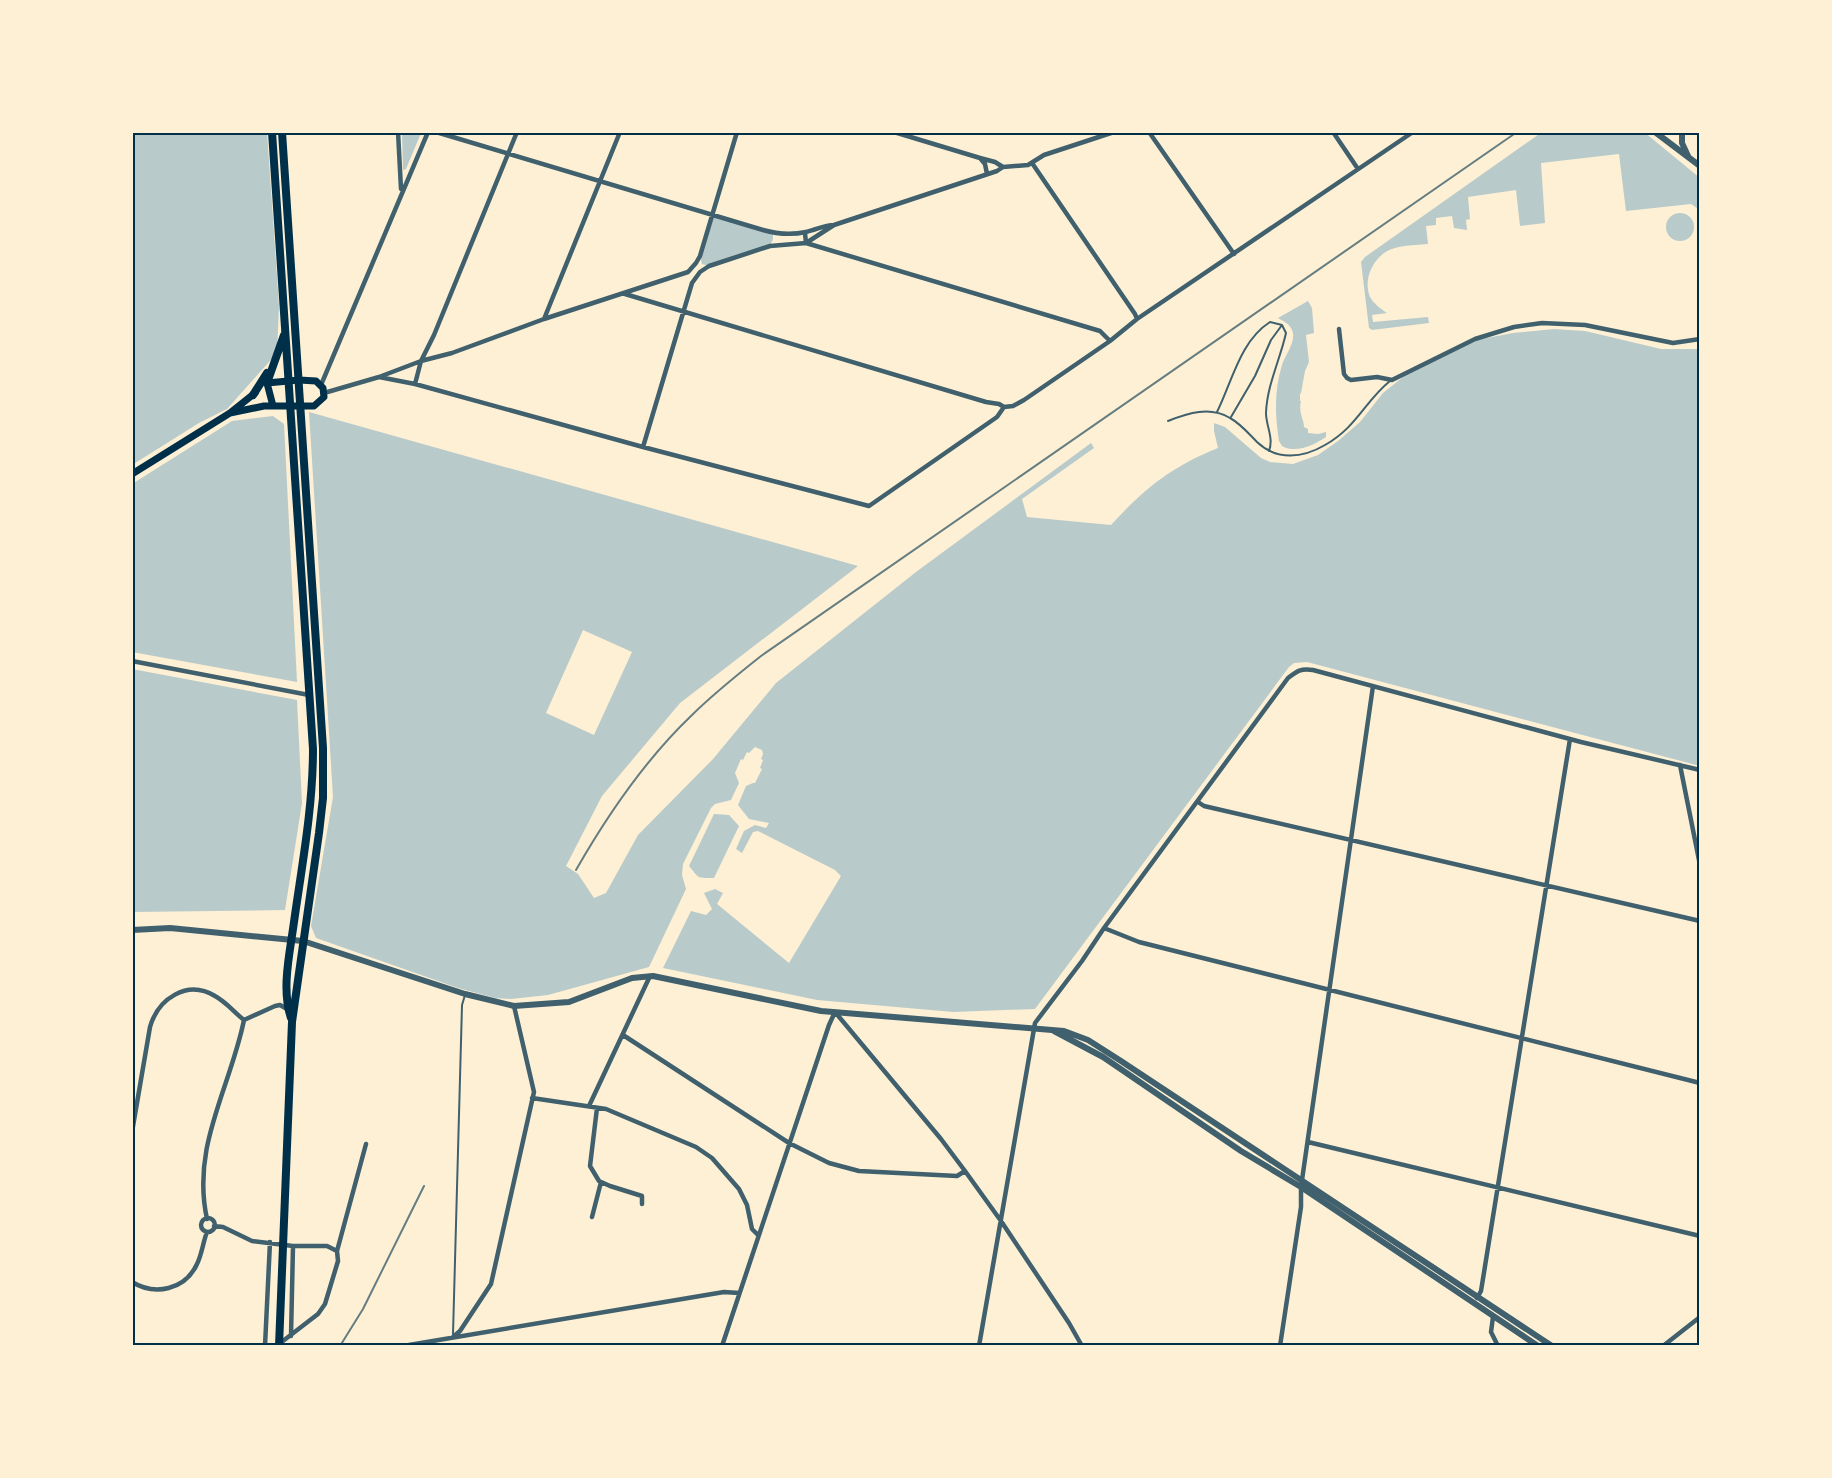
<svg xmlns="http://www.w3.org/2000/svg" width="1832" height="1478" font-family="'Exo 2',sans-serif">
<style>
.green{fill:#b9caca;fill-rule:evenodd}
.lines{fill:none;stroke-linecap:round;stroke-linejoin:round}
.service{stroke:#3f606c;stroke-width:2}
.minor{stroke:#3f606c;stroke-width:4.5}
.tertiary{stroke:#3f606c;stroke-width:6}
.secondary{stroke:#003049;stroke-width:7}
.primary{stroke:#003049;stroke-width:8}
.rail{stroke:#657d81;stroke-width:2}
.neatline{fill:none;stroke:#003049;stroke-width:2}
</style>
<rect width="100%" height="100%" fill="#fdf0d5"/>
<path class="green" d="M132 132H267L279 305 277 353 227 409 199 423 132 465Z
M402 132 421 133 406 169 403 170Z
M1542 132H1644L1700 178V210L1691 204 1626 211 1619 154 1541 163 1545 223 1520 226 1516 190 1468 197 1470 219 1466 220 1467 230 1454 228 1452 216 1436 218V225L1426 226 1428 244C1417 245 1405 245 1395 248 1375 253 1362 278 1370 297 1374 304 1381 309 1387 313L1372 315 1373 322 1428 317 1429 323 1372 330 1369 328 1361 262 1365 257Z
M1666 227a14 14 0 1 1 28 0a14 14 0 1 1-28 0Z
M712 214 773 233V239L770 246 709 266 702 264 700 256Z
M1308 301 1312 308 1314 333 1306 335 1309 362 1305 371 1301 393 1300 394V401H1301C1298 412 1304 419 1304 427L1308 429V433L1318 434 1326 432V437C1314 445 1296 454 1282 446L1279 441C1275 415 1274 391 1282 365 1285 355 1297 341 1292 330 1290 324 1283 321 1278 318Z
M1554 329 1585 331 1661 349H1700V766L1307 662 1294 663 1289 667 1035 1009 953 1012 817 1000 663 968 691 911 706 915 712 909 704 893 715 889 723 893 717 904 789 963 841 876 835 870 758 831 753 832 742 853 736 849 744 831 755 825 766 828 769 823 749 819 738 805 746 786 753 783H755L762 769 760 768 763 760 761 759 763 754 762 750 755 747 749 753 747 752 743 760 741 759 735 773 739 783 731 800 715 804 711 808 683 864 682 875 686 889 649 967 548 995 511 999 495 998 458 988 316 938 311 926 333 797 309 412 858 566 680 703 602 796 566 866 578 874 594 898 606 893 638 835 713 759 776 683 916 572 1091 443 1094 448 1022 499 1027 517 1111 525C1145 488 1171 467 1218 448L1214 431V423L1225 427 1261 458 1270 462 1293 464 1318 455 1338 441 1360 422 1383 393 1403 377 1476 340 1513 333ZM583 630 632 652 594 735 546 713Z
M273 416 284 424 297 682 132 652V484L232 421Z
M132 669 297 700 302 803 285 910 132 912Z
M714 814 729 815 739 826 714 878C696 878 700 879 689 866Z"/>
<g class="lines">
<path class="service" d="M1217 412C1232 382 1240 341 1270 322L1282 325 1286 333C1280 360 1267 385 1266 413 1266 426 1274 438 1269 451
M1231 417 1255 376 1271 340 1282 325
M1168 421C1188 413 1210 406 1230 418 1241 424 1249 434 1257 442 1277 461 1303 458 1325 445 1357 427 1365 401 1390 381
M453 1334 462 1005 465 995"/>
<path class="minor" d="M398 132 401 189
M436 132 763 230C777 234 792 235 806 232 816 230 824 225 834 225L997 171 1003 167 1028 165 1044 155 1114 132
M894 132 980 158
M1149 132 1234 254
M1333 132 1358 169
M1032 163 1135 314 1137 319
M987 174 985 164 980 158 995 162 1003 167
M805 233 806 243 1100 331 1110 341
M625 294 986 402 999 404 1004 407
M544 319 620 132
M1339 329 1344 374 1347 378 1351 380 1377 377 1392 380 1475 339 1514 327 1542 323 1585 325 1673 343 1700 339
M379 377 415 384 643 447 869 506 997 417 1004 407 1013 406 1024 400 1110 341 1137 319 1413 132
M415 384 421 361 434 335 517 132
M321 385 428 132
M324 393 379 377 421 361 452 353 544 319 688 272 696 263 700 256 737 132
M643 447 692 283 700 272 709 266 770 246 806 243 834 225
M132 661 309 695
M1680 765 1700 865
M1198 802 1204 806 1700 921
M1104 928 1139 942 1700 1083
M244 1020 275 1006 280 1005 287 1009
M623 1035 789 1143 829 1163 859 1171 957 1176 965 1171
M532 1098 606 1109 696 1147 712 1158 739 1189 747 1205 752 1229 758 1235
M589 1106 650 976
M597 1108 590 1166 599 1181 610 1186 642 1196V1204
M132 1132 150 1027C158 999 187 979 215 996 226 1002 234 1012 244 1020
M1308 1142 1700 1236
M592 1217 601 1182
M201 1225a7 7 0 1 1 14 0a7 7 0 1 1-14 0Z
M207 1219C191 1146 230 1089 244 1020
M214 1226 223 1227 252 1241 293 1246H327L337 1251 338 1261 325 1304 318 1314 279 1344
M337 1251 366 1144
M132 1282C155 1296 185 1290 197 1264 202 1254 203 1242 207 1232
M1477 1298 1481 1291 1570 739
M1493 1317 1491 1332 1498 1346
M291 1336 293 1246
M453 1337 460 1331 491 1284 534 1092 514 1006
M265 1346 270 1242
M403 1346 724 1292 739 1293
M722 1346 829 1025 835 1012 941 1139 965 1171 1001 1221 1069 1323 1082 1346
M979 1346 1035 1023 1082 961 1104 928 1288 678C1297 671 1301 668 1313 670L1581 742 1700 770
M1280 1346 1301 1207V1187L1373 686
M1663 1346 1700 1317"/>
<path class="tertiary" d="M1655 132 1700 166
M1682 132V143L1688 156
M132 930 170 928 303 941 465 994 514 1006 569 1002 632 978 653 976 821 1011 1064 1031 1088 1040 1121 1061 1552 1346
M1054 1031 1103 1057 1241 1151 1301 1187 1538 1346"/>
<path class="secondary" d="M267 383 273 406
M230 413 264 406H314L324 397 323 388 316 381 299 380 267 383
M132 474 230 413 255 393"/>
<path class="primary" d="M272 132 313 749C313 807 302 865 294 922 290 952 281 989 291 1018
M267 383 284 335
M253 395 267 373
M279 1346 292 1022 319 833 323 798V748L282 132"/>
<path class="rail" d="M576 870C608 814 644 761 691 716 713 694 737 675 761 656L1517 132
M340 1346 363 1309 424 1186"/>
</g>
<rect width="1832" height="1478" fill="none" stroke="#fdf0d5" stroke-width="267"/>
<rect x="134" y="134" width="1564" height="1210" class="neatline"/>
</svg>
